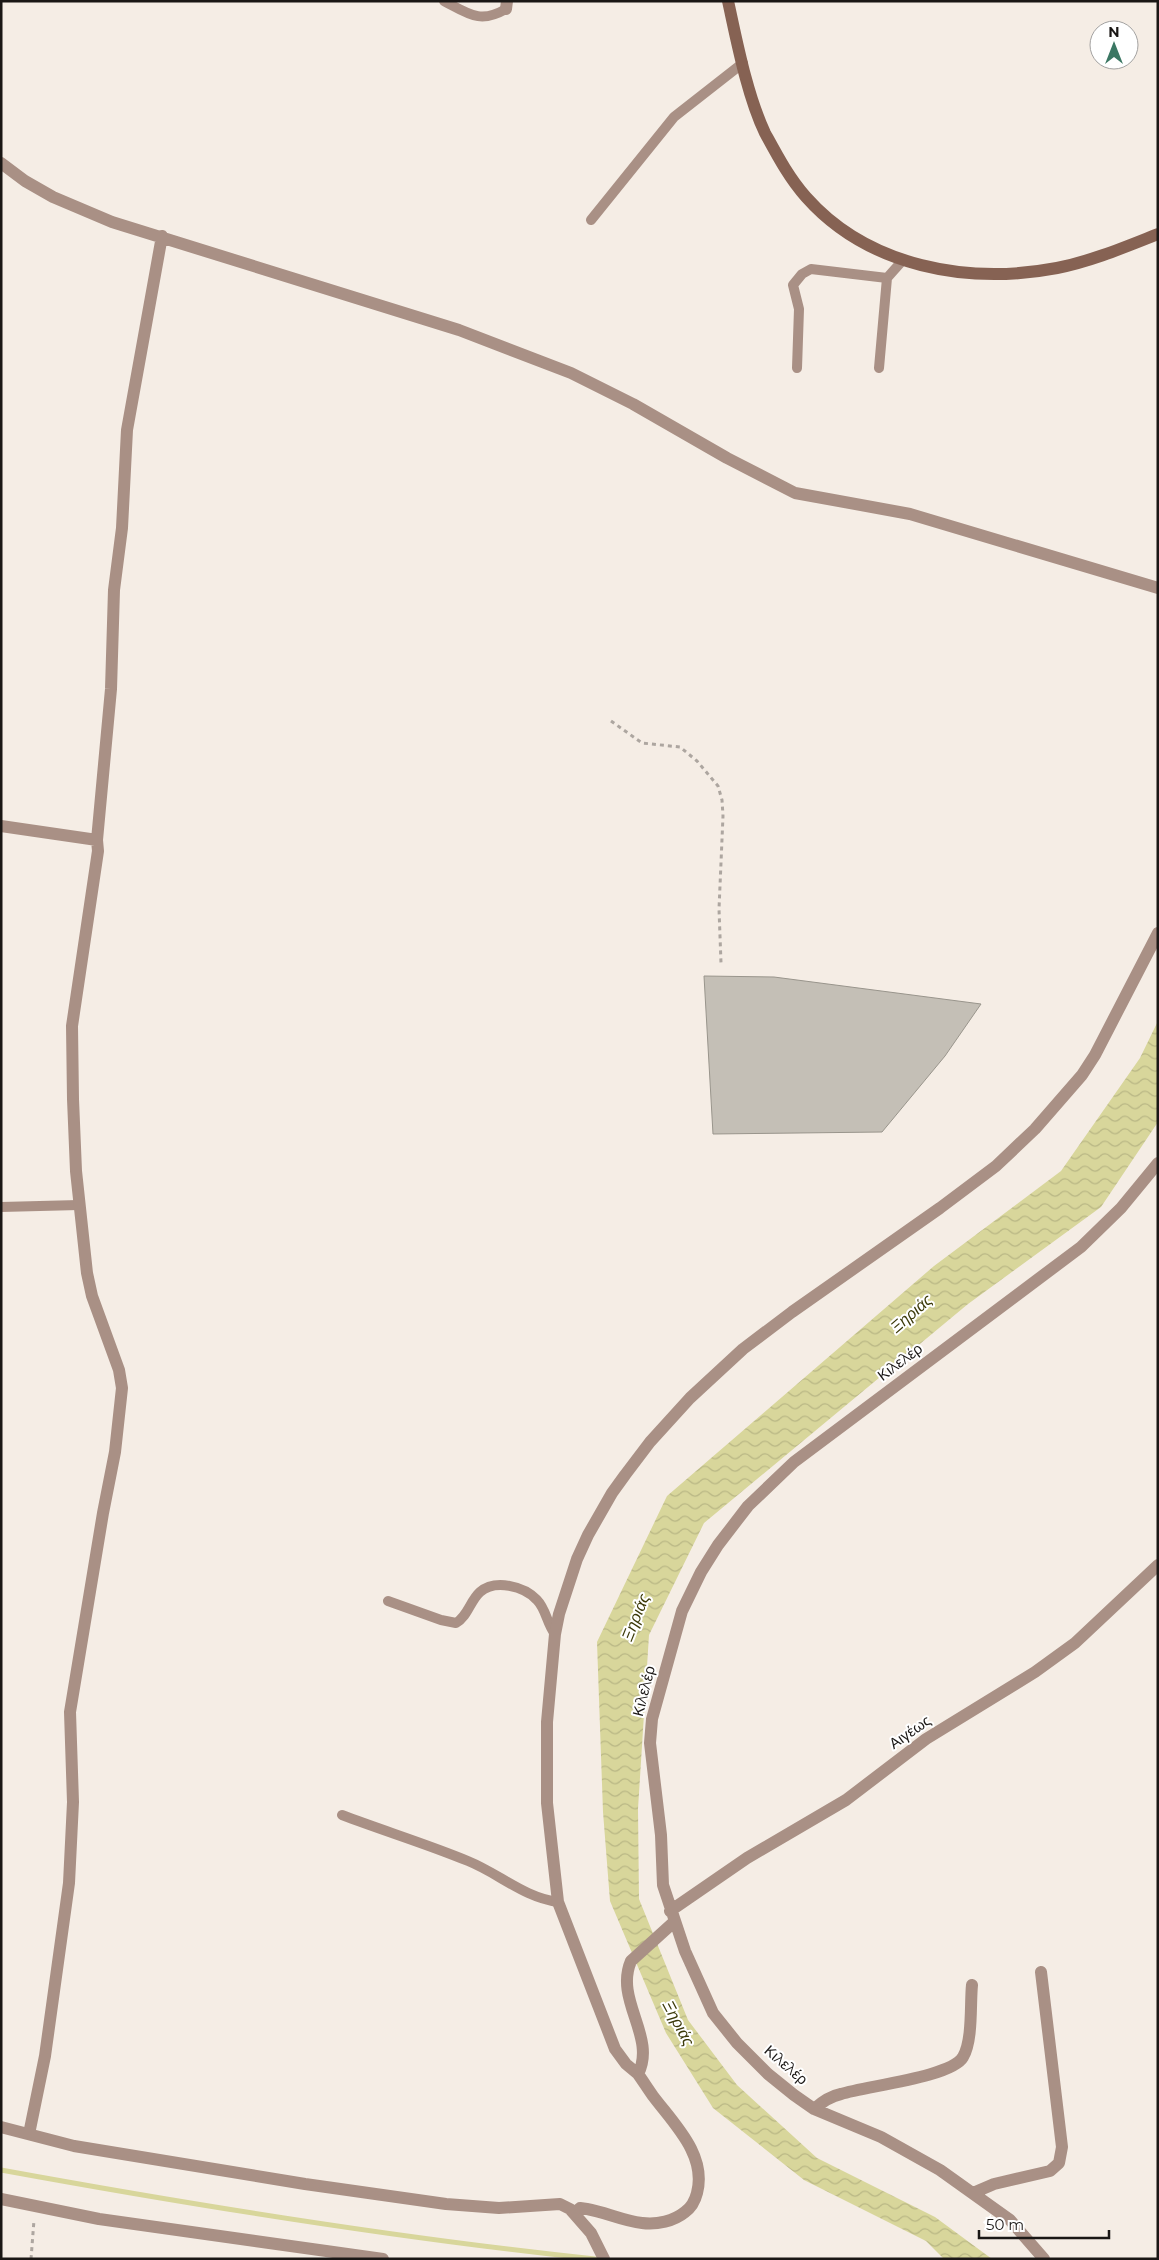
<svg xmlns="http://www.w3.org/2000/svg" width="1159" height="2260" font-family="Montserrat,sans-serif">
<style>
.water{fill:url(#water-waves)}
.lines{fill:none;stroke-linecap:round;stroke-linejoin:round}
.stream{stroke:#d8d69b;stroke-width:5}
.building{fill:#c4bfb6;stroke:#99958c}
.path{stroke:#ada6a0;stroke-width:3;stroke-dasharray:4 4;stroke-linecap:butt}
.lane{stroke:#a99085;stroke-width:10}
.street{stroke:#a99085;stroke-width:12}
.secondary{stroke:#866253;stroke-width:12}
.labels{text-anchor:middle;stroke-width:4;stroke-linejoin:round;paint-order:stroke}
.street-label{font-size:15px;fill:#1a1715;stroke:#fff}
.water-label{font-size:16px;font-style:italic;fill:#3c3a0a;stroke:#fff}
</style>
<defs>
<pattern id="water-waves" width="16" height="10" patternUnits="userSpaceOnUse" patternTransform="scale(1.25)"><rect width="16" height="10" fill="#d8d69b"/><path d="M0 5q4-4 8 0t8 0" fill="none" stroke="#b9b785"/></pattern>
</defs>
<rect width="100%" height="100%" fill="#f5ede5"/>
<path class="water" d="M1158 1021V1122L1101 1207 968 1304 704 1523 649 1635 638 1809 639 1899 688 2020 737 2085 817 2158 935 2217 992 2259H944L926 2241 804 2180 713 2108 666 2033 610 1901 603 1812 597 1642 667 1496 934 1266 1061 1171 1140 1058Z"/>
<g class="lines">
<path class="stream" d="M1 2170C198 2206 396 2238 595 2259"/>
</g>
<path class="building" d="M704 976 774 977 981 1004 945 1056 882 1132 713 1134Z"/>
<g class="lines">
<path class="path" d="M611 721 642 743 680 747 697 761 718 786 722 800 723 816 719 909 721 963
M31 2259 34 2220"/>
<path class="lane" d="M444 1C469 14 480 24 506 9
M591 220 674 117 743 63
M797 368 799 309 793 285 802 274 811 269 887 278 903 260
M879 368 887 278
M1 1207 79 1205
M388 1601 441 1620 456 1623C468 1616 470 1601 480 1592 495 1579 524 1586 537 1600 546 1609 547 1624 555 1634
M342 1815C384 1831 427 1844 468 1861 500 1874 523 1897 558 1902"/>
<path class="street" d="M506 9 507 1
M1 163 25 181 53 197 112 222 459 330 571 373 633 404 727 458 795 493 910 514 1158 588
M1 826 97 840
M670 1911 747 1858 846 1800 926 1739 1035 1672 1075 1643 1158 1565
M638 2074 626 2064 615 2049 558 1902 547 1803V1722L555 1634 559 1614 577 1559 588 1535 612 1493 625 1475 650 1442 690 1398 743 1349 792 1312 940 1208 996 1166 1035 1129 1082 1075 1095 1055 1158 933
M814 2109C822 2102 831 2096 841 2094 866 2086 952 2077 963 2057 973 2040 970 2004 972 1985
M1 2127 74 2146 305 2184 446 2204 499 2208 560 2204 570 2209 591 2233 604 2259
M29 2134 45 2056 69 1883 73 1802 70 1712 103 1513 115 1452 122 1388 119 1370 92 1296 87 1273 76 1171 73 1099 72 1026 98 851 97 840 111 689 114 590 122 528 127 430 162 236
M973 2193 994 2184 1050 2171 1059 2163 1062 2147 1041 1972
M1 2199 99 2219 383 2259
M574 2213 580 2208 587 2209C605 2212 623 2221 642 2223 657 2225 674 2221 685 2212 692 2207 695 2201 697 2193 707 2155 674 2124 653 2096 648 2089 643 2081 638 2074 657 2037 614 2000 631 1961L674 1922
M1044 2259 1010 2220 940 2170 881 2137 814 2109 794 2095 768 2074 737 2043 713 2013 685 1951 663 1885 661 1835 650 1743 652 1719 682 1611 701 1572 718 1545 748 1506 794 1462 1081 1247 1121 1208 1158 1163"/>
<path class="secondary" d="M728 1C737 42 747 95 765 133 777 155 789 178 806 197 868 267 968 285 1057 268 1092 261 1125 247 1158 234"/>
</g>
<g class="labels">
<g class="street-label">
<text transform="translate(900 1362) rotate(-37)" y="5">Κιλελέρ</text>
<text transform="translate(644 1691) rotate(-76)" y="5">Κιλελέρ</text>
<text transform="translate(910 1732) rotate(-35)" y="5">Αιγέως</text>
<text transform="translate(786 2065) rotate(41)" y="5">Κιλελέρ</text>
</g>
<g class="water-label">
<text transform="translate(911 1313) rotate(-41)" y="6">Ξηριάς</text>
<text transform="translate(635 1617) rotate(-68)" y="6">Ξηριάς</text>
<text transform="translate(679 2023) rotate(62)" y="6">Ξηριάς</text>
</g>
</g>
<rect width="1159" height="2260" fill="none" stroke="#1a1715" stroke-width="5"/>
<g transform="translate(1114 45)"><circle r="24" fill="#ffffff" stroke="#a3a2a1"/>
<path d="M0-4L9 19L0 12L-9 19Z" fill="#3b7763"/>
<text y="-8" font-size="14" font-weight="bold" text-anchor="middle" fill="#1a1715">N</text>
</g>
<path d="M979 2230v8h130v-8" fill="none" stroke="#1a1715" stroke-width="2.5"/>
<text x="986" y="2230" font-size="15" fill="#1a1715" stroke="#ffffff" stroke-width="4" paint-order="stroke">50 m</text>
</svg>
